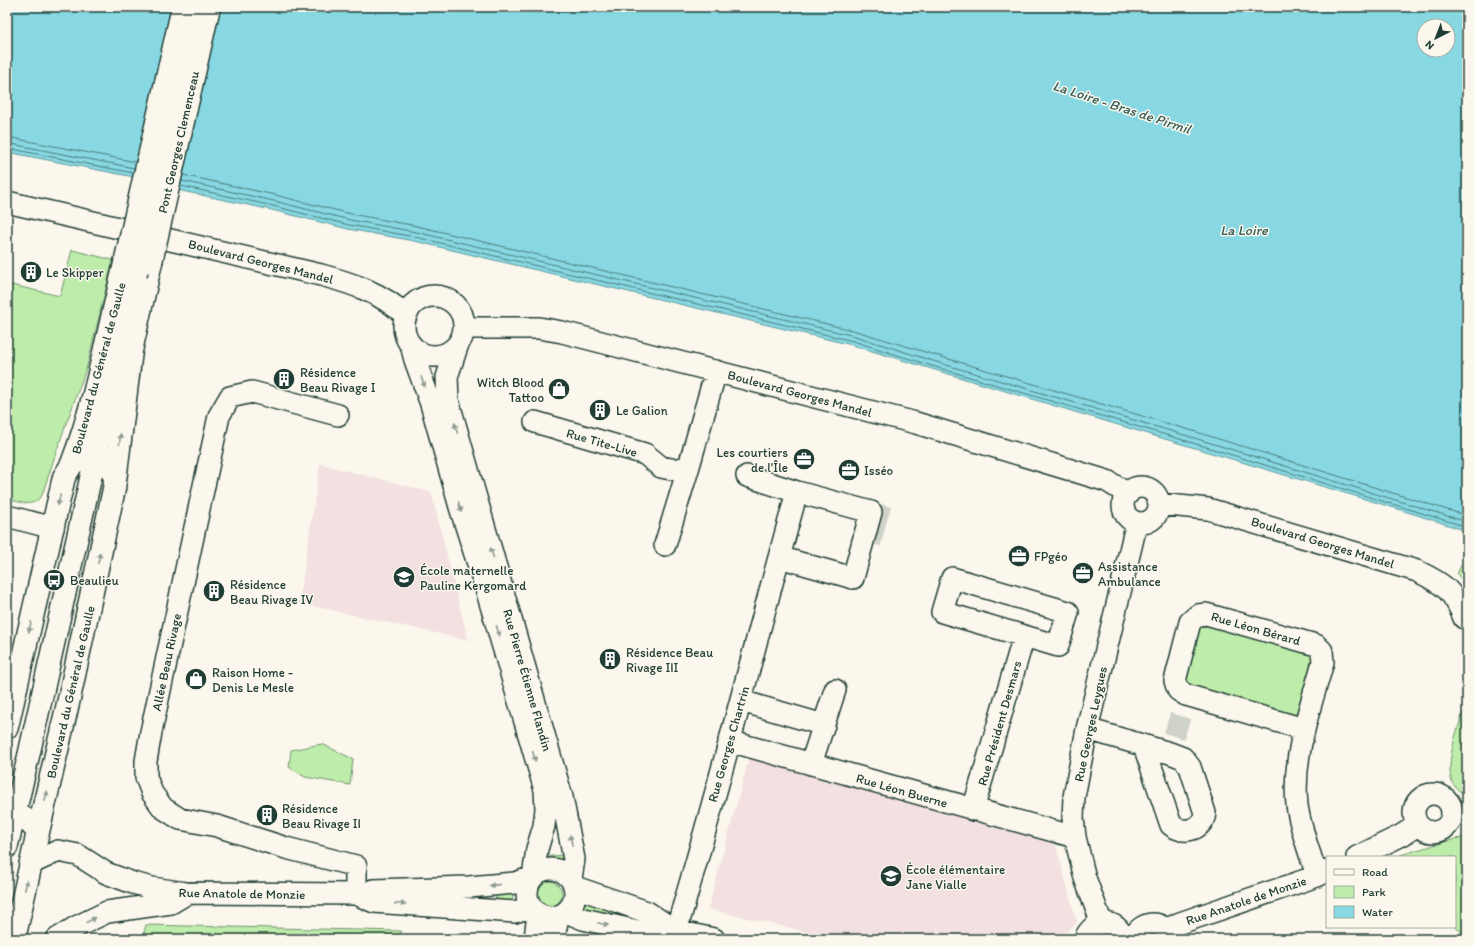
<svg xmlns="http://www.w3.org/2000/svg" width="1474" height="946" font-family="Itim,sans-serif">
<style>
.built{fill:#f3e0e0}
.green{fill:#beecaa;stroke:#6e946f}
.water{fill:#88d8e3;stroke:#5e9a9d;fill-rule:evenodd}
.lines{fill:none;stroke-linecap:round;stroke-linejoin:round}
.shore{stroke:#497b7a;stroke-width:1}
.minor-tunnel{stroke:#cfd2c7;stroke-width:21;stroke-dasharray:21 10;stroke-linecap:butt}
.minor-casing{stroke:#1f3d34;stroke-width:24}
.major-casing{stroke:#1f3d34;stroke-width:25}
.minor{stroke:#fbf7ec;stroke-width:21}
.major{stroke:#fbf7ec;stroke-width:22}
.minor-bridge-casing{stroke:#1f3d34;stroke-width:24;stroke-linecap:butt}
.major-bridge-casing{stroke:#1f3d34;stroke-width:25;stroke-linecap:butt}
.minor-bridge{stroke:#fbf7ec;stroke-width:21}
.major-bridge{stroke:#fbf7ec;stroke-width:22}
.oneway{fill:#8d9a90}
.labels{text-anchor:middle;stroke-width:3;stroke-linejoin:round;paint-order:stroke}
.street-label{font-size:13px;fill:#1f3d34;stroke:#fbf7ec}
.poi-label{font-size:13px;fill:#1f3d34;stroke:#fbf7ec;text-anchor:start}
.water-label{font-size:14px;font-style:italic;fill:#345c57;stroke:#fbf7ec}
</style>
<rect width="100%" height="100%" fill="#fbf7ec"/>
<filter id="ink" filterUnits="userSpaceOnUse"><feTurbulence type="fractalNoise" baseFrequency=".025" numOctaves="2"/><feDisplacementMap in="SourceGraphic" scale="8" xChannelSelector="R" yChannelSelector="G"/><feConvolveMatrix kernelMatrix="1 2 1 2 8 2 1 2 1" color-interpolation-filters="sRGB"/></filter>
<g filter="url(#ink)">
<path class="built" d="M320 464 431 492 468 640 299 603Z
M750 755 1055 842 1077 923 1066 932 1047 939H838L708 909Z"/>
<path class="green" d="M72 250 113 260 87 366 59 444 42 495C32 509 22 502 7 499V284L60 296Z
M1466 555H1467V586L1457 574Z
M1202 622 1311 652 1318 663 1304 712 1289 719 1191 690 1184 680Z
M1467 702V796C1462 793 1456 789 1453 784 1443 765 1460 721 1467 702Z
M322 744 353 759 350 785 305 777 289 767 291 750Z
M1467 837V936L1455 927V857H1401L1400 855 1455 839Z
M562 855C562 866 552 867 544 863L541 857Z
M536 894a13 13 0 1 1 26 0a13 13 0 1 1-26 0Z
M510 892 513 897 512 903 496 906V893Z
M585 900 634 915 632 924 580 908V905Z
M146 925 401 931 400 939H142Z"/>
<path class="water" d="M7 7H1467V531L1398 509 852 345 414 241 348 229 272 210 182 191 129 176 7 152ZM1424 26H1448V50H1424Z"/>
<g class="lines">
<path class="shore" d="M7 137 136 162
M7 143 134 168
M7 148 133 173
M183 175 275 195 351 214 417 226 856 331 935 355 1193 431 1467 516
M182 181 274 201 350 220 416 232 855 336 933 361 1191 437 1467 522
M181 186 273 206 349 225 415 237 853 341 932 366 1190 442 1467 527"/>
<path class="minor-tunnel" d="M871 512 888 517
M866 532 883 536
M1174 736 1182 710"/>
<g class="minor-casing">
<path id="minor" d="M7 202 321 275C351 283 383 293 406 316
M404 326a30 30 0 1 1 60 0a30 30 0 1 1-60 0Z
M464 328H539L562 332 916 423 1107 481 1128 494
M458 344 447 377 448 400 562 797 574 859 571 879
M411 345 415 360 431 404 460 507 487 592 545 790 546 809 544 826 537 849 533 877
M338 415 252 392 230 397 219 416 151 732 146 761V777L152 793 163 808 180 819 217 826 286 848 356 866V894
M535 422 645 454 661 467 676 470 689 466 716 371
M747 476 797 492
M1123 505a18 18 0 1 1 36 0a18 18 0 1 1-36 0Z
M1159 504 1208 509 1417 571C1444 584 1453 590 1464 618
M7 516 53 528
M665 545 689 466
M741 701 824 725
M1087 729 1170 753 1183 758 1190 767 1205 813C1203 830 1184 835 1171 825L1144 746
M1304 729 1186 695 1178 690 1175 681 1190 622 1198 615 1206 614 1316 645 1322 651 1323 662C1310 709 1292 756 1297 805 1300 829 1310 853 1317 876
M729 741 1075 837
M811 764 835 690
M1414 813a19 19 0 1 1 38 0a19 19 0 1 1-38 0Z
M973 810 1024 636 1058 646 1068 612 952 578 942 612 1024 636
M7 847 29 754 136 275
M1357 857 1402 835 1418 825
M30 864 58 851 78 855 106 873 133 883 152 888 186 893 356 894 374 902 515 912 531 907
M527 893a24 24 0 1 1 48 0a24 24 0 1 1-48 0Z
M575 887 647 912 676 931
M373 890 469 887 515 883 533 877
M566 912 583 919 642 932 676 931 714 939
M1102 924 1085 878 1075 837 1073 818 1074 797 1087 729 1134 534 1138 523
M1166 930 1180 923 1317 876 1327 871
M676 931C720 786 756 638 797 492L871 512 853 578 779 557
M57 939 76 927 107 912 171 903 186 894
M535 939 538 913
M554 939 558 916
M1085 939C1092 919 1118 917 1123 939
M1133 939C1140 920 1165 918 1171 939"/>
</g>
<g class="major-casing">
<path id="major" d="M72 464C83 456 97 453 108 463 111 467 113 474 115 478
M7 727 64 477C67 472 71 467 73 461 96 400 107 335 123 272
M7 812C21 813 29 821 38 832
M14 939 38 832 69 699 114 489 131 351 151 262"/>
</g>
<use href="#minor" class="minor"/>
<use href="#major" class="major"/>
<g class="minor-bridge-casing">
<path id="minor-bridge" d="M136 275 196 7"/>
</g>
<g class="major-bridge-casing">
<path id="major-bridge" d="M151 262 209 7
M123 272 183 7"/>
</g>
<use href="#minor-bridge" class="minor-bridge"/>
<use href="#major-bridge" class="major-bridge"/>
</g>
<defs><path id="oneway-solid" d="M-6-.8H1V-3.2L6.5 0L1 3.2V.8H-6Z"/></defs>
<g class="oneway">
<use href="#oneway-solid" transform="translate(423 382) rotate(70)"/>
<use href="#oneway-solid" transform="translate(456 428) rotate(-106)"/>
<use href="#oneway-solid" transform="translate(120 439) rotate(-84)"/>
<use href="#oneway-solid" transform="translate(59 500) rotate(103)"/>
<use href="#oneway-solid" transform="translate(460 507) rotate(73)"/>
<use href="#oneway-solid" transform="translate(492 553) rotate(-106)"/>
<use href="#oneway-solid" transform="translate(99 558) rotate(-78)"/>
<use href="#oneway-solid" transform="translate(30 627) rotate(103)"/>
<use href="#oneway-solid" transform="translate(498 631) rotate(74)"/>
<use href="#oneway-solid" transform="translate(534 756) rotate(74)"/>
<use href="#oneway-solid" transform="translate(46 796) rotate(-77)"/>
<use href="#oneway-solid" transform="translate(571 840) rotate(-102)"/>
<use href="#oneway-solid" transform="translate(26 885) rotate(-78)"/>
<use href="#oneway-solid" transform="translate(495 885) rotate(174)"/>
<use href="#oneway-solid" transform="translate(400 904) rotate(4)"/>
<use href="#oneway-solid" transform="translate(91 920) rotate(-27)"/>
<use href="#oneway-solid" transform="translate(603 924) rotate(12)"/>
</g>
</g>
<defs>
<g id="building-disc" transform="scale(1.15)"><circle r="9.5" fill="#1f3d34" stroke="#fbf7ec"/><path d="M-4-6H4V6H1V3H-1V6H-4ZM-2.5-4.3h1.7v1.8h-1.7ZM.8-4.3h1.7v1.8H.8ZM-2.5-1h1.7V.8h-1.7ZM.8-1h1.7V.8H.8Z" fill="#fff"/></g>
<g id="shop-disc" transform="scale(1.15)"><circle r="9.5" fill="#1f3d34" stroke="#fbf7ec"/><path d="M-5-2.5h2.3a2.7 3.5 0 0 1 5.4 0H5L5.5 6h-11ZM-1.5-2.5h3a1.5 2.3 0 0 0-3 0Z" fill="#fff"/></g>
<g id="office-disc" transform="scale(1.15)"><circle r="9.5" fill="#1f3d34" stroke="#fbf7ec"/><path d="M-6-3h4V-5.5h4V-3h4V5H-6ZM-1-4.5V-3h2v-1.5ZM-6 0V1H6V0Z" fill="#fff"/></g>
<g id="school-disc" transform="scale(1.15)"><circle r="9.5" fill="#1f3d34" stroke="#fbf7ec"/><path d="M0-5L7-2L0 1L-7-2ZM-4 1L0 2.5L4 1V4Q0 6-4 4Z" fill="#fff"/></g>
<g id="bus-disc" transform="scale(1.15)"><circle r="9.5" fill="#1f3d34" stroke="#fbf7ec"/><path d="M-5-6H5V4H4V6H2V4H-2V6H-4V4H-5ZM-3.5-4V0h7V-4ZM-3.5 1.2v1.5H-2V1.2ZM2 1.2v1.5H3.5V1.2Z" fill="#fff"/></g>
</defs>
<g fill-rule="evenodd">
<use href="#building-disc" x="31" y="272"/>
<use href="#building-disc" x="284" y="379"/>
<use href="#shop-disc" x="559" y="389"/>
<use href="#building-disc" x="600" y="410"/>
<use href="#office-disc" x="804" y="459"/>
<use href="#office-disc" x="849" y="470"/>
<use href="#office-disc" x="1019" y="556"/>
<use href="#office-disc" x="1083" y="573"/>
<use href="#school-disc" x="404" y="577"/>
<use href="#bus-disc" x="54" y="580"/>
<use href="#building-disc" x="214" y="591"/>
<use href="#building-disc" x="610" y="659"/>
<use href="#shop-disc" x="196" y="679"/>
<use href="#building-disc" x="267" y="815"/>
<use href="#school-disc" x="891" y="876"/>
</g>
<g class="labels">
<g class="street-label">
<text transform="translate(178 142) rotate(-77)" y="5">Pont Georges Clemenceau</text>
<text transform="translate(261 261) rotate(14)" y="5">Boulevard Georges Mandel</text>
<text transform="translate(98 368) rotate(-75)" y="5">Boulevard du Général de Gaulle</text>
<text transform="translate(800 393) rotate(15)" y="5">Boulevard Georges Mandel</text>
<text transform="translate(602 442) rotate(16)" y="5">Rue Tite-Live</text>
<text transform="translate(1323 542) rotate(17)" y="5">Boulevard Georges Mandel</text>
<text transform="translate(1256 628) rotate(16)" y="5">Rue Léon Bérard</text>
<text transform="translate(166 662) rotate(-78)" y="5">Allée Beau Rivage</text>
<text transform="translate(528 680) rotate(74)" y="5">Rue Pierre Étienne Flandin</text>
<text transform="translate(70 692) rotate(-77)" y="5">Boulevard du Général de Gaulle</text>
<text transform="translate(999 723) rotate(-74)" y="5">Rue Président Desmars</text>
<text transform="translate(1090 724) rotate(-78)" y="5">Rue Georges Leygues</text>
<text transform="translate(728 744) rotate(-74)" y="5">Rue Georges Chartrin</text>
<text transform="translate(902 790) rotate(16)" y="5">Rue Léon Buerne</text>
<text transform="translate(242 893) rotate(1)" y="5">Rue Anatole de Monzie</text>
<text transform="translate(1246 900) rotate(-19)" y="5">Rue Anatole de Monzie</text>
</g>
<g class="poi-label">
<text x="46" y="277">Le Skipper</text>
<text x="300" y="377">Résidence<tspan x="300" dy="15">Beau Rivage I</tspan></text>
<text x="544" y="387" text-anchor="end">Witch Blood<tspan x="544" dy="15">Tattoo</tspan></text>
<text x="616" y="415">Le Galion</text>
<text x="788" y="457" text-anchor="end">Les courtiers<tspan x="788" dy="15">de l'Île</tspan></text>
<text x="864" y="475">Isséo</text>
<text x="1034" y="561">FPgéo</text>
<text x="1098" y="571">Assistance<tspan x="1098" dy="15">Ambulance</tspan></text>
<text x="420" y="575">École maternelle<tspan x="420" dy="15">Pauline Kergomard</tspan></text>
<text x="70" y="585">Beaulieu</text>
<text x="230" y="589">Résidence<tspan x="230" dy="15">Beau Rivage IV</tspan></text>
<text x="626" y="657">Résidence Beau<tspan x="626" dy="15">Rivage III</tspan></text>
<text x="212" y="677">Raison Home -<tspan x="212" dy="15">Denis Le Mesle</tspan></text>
<text x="282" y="813">Résidence<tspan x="282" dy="15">Beau Rivage II</tspan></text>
<text x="906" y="874">École élémentaire<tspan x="906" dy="15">Jane Vialle</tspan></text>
</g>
<g class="water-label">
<text transform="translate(1122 107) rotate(18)" y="5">La Loire - Bras de Pirmil</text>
<text x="1244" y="235">La Loire</text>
</g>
</g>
<rect width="1474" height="946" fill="none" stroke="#fbf7ec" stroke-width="24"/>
<rect x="12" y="12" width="1450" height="922" fill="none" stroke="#1f3d34" stroke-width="1.5" filter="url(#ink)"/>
<rect x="1326" y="856" width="130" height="72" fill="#fbf7ec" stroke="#a3ada2"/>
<rect x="1334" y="869" width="20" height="6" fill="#fbf7ec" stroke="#a3ada2"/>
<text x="1362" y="876" font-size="12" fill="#1f3d34">Road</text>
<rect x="1334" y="886" width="20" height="12" fill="#beecaa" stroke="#a3ada2"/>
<text x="1362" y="896" font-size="12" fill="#1f3d34">Park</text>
<rect x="1334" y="906" width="20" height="12" fill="#88d8e3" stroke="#a3ada2"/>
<text x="1362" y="916" font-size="12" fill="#1f3d34">Water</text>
<g transform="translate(1436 38) rotate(222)"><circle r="19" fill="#fbf7ec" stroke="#a3ada2"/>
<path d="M0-3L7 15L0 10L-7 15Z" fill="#1f3d34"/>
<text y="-6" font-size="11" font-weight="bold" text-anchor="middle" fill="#1f3d34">N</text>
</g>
</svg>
